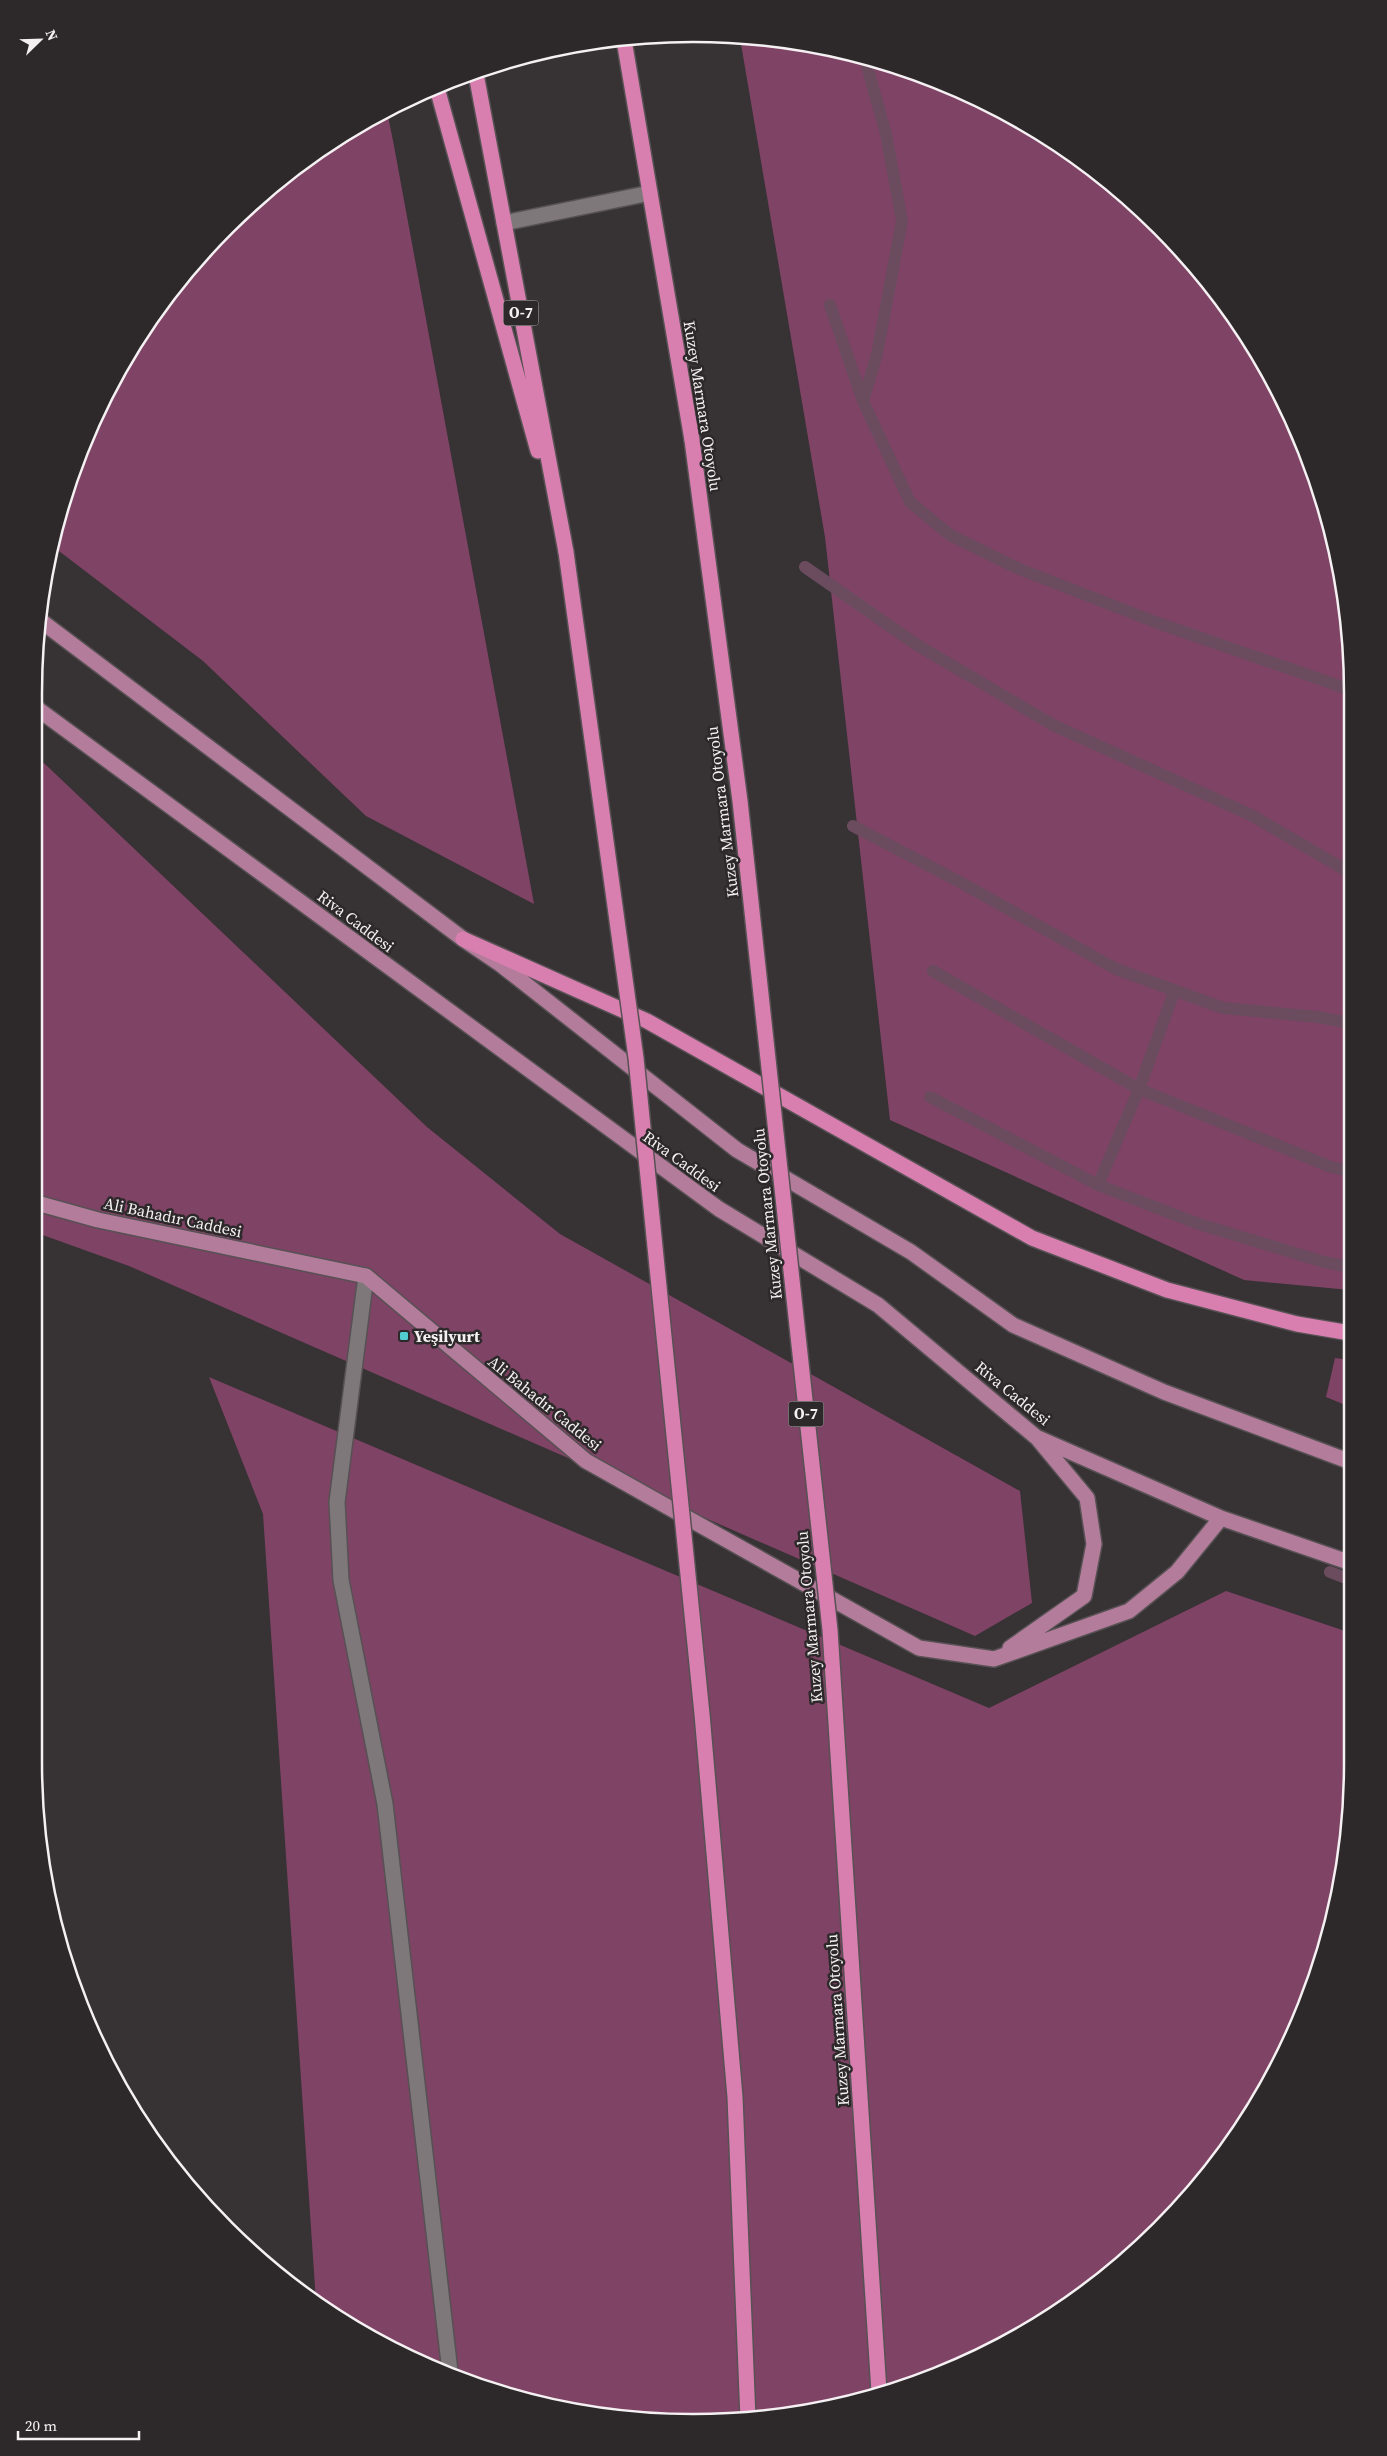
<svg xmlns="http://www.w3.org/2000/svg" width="1387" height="2456" font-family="'Source Serif 4',serif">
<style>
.green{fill:#7f4365}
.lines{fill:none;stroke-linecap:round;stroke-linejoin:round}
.stream{stroke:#6b4c5f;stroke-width:12}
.minor-casing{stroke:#575154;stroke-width:18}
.major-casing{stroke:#575154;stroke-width:18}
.highway-casing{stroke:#575154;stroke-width:18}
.minor{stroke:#7e787b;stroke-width:15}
.major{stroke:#b47c9b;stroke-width:15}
.highway{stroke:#d87fb0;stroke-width:15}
.highway-bridge-casing{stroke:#575154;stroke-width:18;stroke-linecap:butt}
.highway-bridge{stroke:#d87fb0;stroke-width:15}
.poi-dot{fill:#52cdcf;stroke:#2d282a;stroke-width:2}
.labels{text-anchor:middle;stroke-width:5;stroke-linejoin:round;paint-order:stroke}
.shield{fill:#2d282a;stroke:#b9b5b7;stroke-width:1}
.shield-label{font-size:15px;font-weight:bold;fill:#f5f1f3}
.street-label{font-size:16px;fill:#f5f1f3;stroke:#2d282a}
.poi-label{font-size:16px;font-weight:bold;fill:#f5f1f3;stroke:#2d282a;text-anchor:start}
.rim{fill:none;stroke:#f5f1f3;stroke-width:2.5}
</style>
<rect width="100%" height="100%" fill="#373234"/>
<path class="green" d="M740 38 780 39 906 69 1024 122 1160 227 1242 327 1318 481 1348 608 1350 1290 1244 1280 890 1120 825 537Z
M387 111 394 146 534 904 366 816 203 661 55 548 69 482 122 363 198 258 292 170Z
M36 759 45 764 427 1127 560 1234 1020 1491 1032 1603 975 1636 129 1266 37 1233Z
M1335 1358 1350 1360V1407L1326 1397Z
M209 1377 989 1708 1226 1591 1351 1633 1352 1805 1318 1974 1265 2093 1190 2197 1128 2259 1024 2334 946 2372 822 2410 736 2421 608 2417 522 2400 402 2354 327 2311 316 2302 263 1514Z"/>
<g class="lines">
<path class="stream" d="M830 305 863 401 910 502 950 535 1017 568 1155 622 1348 689
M863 401 877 354 902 221 886 134 865 59
M805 567 917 645 1053 725 1251 815 1349 872
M853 826 958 881 1116 969 1223 1008 1318 1017 1349 1023
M933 971 1139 1089 1331 1167 1350 1171
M930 1097 1098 1185 1196 1223 1324 1262 1350 1267
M1098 1185 1139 1089 1174 992
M1330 1572 1351 1580"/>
<g class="minor-casing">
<path id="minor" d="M504 223 650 193
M366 1276 337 1502 341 1580 385 1804 450 2372"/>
</g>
<g class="major-casing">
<path id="major" d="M41 621 463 939 500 964 737 1150 911 1252 1013 1325 1164 1392 1351 1462
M35 707 719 1209 878 1305 1036 1437 1221 1518 1351 1563
M37 1203 98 1220 366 1276 586 1461 919 1648 994 1659 1129 1611 1177 1572 1221 1518
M1010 1648 1084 1596 1094 1544 1087 1498 1038 1439"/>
</g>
<g class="highway-casing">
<path id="highway" d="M624 40 692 440
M476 74 566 552
M437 88 538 451
M463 939 647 1021 1032 1238 1167 1290 1297 1324 1350 1333"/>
</g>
<use href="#minor" class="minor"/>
<use href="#major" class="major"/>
<use href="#highway" class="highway"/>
<g class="highway-bridge-casing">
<path id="highway-bridge" d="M692 440 740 801 830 1630 879 2392
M566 552 636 1058 702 1714 735 2097 748 2419"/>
</g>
<use href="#highway-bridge" class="highway-bridge"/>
</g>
<rect class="poi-dot" x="399" y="1331" width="10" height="10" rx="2.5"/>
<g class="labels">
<g class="shield">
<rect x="503.5" y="300.5" width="35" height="25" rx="4"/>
<rect x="788.5" y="1401.5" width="35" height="25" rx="4"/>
</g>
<g class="shield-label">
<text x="521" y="318">O-7</text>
<text x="806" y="1419">O-7</text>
</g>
<g class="street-label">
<text transform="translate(703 406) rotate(81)" y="6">Kuzey Marmara Otoyolu</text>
<text transform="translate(722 812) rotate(-97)" y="6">Kuzey Marmara Otoyolu</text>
<text transform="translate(356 921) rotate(37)" y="6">Riva Caddesi</text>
<text transform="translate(682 1161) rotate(36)" y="6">Riva Caddesi</text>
<text transform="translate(767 1214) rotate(-96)" y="6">Kuzey Marmara Otoyolu</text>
<text transform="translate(173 1217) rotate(12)" y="6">Ali Bahadır Caddesi</text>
<text transform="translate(1013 1393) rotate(39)" y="6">Riva Caddesi</text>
<text transform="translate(545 1403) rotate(39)" y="6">Ali Bahadır Caddesi</text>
<text transform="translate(809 1617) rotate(-95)" y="6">Kuzey Marmara Otoyolu</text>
<text transform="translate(837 2020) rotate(-94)" y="6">Kuzey Marmara Otoyolu</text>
</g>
<g class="poi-label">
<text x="414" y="1342">Yeşilyurt</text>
</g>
</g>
<path d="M0 0H1387V2456H0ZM693 42H693A651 651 0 0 1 1344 693V1763A651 651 0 0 1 693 2414H693A651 651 0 0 1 42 1763V693A651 651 0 0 1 693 42Z" fill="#2d282a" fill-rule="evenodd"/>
<path class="rim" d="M693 42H693A651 651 0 0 1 1344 693V1763A651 651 0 0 1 693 2414H693A651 651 0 0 1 42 1763V693A651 651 0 0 1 693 42Z"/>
<g transform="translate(40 40) rotate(67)" stroke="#2d282a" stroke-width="4" paint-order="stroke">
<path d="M0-4L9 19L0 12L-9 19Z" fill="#f5f1f3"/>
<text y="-8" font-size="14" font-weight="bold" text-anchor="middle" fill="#f5f1f3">N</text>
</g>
<path d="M18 2431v8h121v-8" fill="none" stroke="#f5f1f3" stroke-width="2.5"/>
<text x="25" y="2431" font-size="15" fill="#f5f1f3" stroke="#2d282a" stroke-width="4" paint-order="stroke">20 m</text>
</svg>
